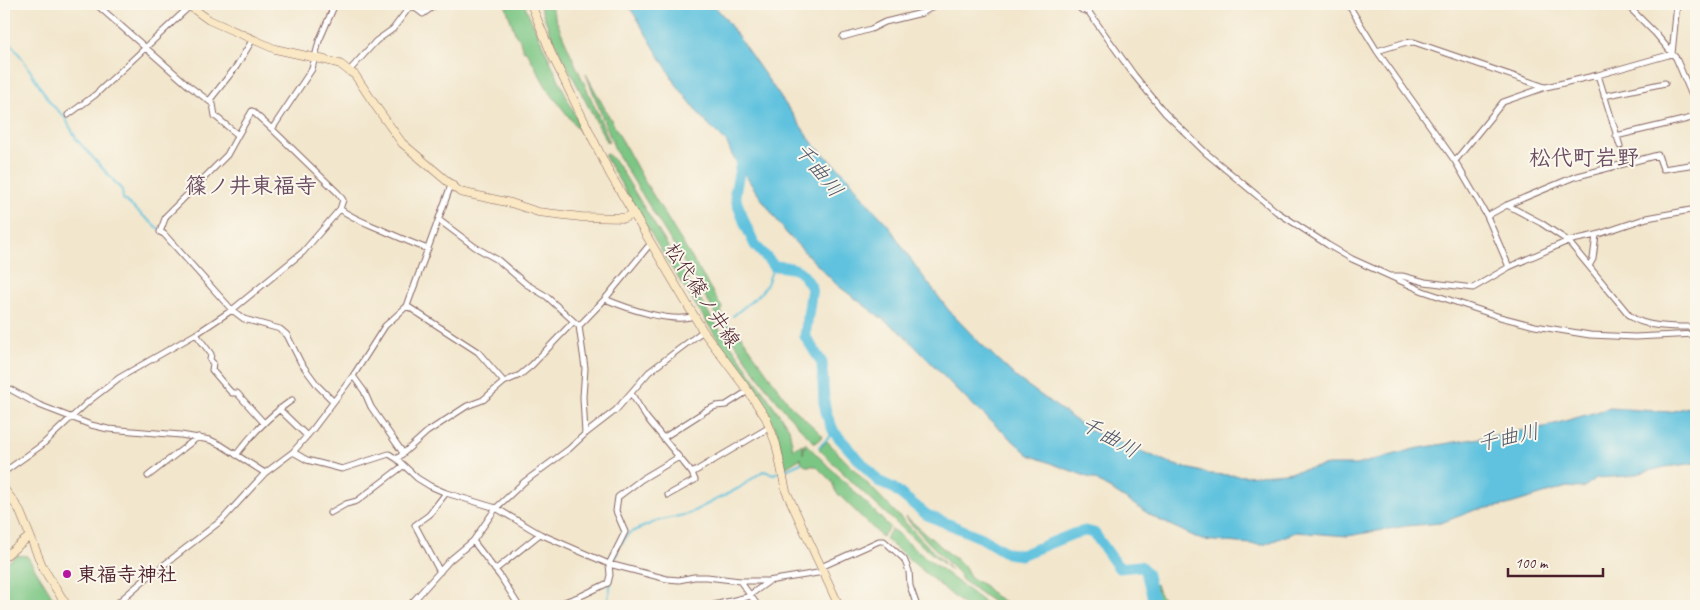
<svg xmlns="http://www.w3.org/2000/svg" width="1700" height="610" font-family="Caveat,'Klee One',sans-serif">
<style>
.green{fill:#7cc684;stroke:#637258}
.water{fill:#60c2de;stroke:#557084}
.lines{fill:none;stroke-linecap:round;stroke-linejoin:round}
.stream{stroke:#60c2de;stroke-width:2}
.river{stroke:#60c2de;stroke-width:11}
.street-casing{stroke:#856563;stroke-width:7}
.secondary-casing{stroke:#856563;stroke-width:9}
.street{stroke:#fff;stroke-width:5}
.secondary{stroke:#fae7c3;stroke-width:8}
.poi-dot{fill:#b5179e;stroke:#fbf7ec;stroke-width:2}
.labels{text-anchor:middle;stroke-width:4;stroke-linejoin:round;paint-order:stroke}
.street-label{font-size:20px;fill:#4a1f2b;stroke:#fbf7ec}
.poi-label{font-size:20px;font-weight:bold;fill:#4a1f2b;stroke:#fbf7ec;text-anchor:start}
.water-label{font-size:21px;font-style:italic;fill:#52586a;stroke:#fbf7ec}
.quarter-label{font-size:22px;font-weight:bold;fill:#6a4c63;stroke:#fbf7ec}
</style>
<rect width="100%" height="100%" fill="#fbf7ec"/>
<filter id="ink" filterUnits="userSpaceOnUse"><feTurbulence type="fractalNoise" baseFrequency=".02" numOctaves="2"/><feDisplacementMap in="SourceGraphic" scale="10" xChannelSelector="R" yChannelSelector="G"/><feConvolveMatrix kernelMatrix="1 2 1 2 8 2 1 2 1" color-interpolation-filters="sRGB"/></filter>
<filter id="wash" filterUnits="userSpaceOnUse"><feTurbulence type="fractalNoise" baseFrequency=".0096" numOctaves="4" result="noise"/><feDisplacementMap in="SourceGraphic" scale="20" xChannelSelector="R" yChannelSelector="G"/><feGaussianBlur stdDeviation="1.12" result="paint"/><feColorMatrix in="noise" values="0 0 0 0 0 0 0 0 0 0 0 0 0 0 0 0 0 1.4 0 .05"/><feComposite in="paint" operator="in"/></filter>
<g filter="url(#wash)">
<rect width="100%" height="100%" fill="#f2e6cc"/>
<path class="green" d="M505 4H524L586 139 548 90 527 52 523 50 519 38 516 36Z
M539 4H550C567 50 591 95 609 141L607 142 553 39Z
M586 74 642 177 723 309 721 311 723 316 719 319 616 152Z
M607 154 614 160 620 168 711 317 789 428 793 449 803 444V454L805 443 890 527 882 537 836 492 832 482 816 466H806L801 461V458L785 468 776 429 666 259 604 155Z
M728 323 731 329 734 326 790 405 823 436 815 443C779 409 751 367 724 326Z
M827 441 836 451 952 571C905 532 861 492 819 449Z
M906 517 965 567 971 578 985 586 995 596 1012 606H999L962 580 959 574 910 523Z
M892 529 920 553 989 606H965L885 539Z
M17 555 27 556 49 591 57 606H4V565Z
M1156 584C1159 597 1164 601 1175 606H1146L1147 598Z"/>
<path class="water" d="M628 4H713L725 18 814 145 849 178 864 199 888 225 916 267 950 312 980 343 1017 378 1089 430 1175 465 1210 474 1246 476 1286 473 1328 465H1356L1414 449 1544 427 1610 408 1670 412 1696 405V463L1665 467 1628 476 1596 478 1583 488 1567 487 1507 505 1475 510 1441 523 1406 526 1348 536 1296 532 1263 545 1202 540 1155 518 1096 480 1029 455 964 397 903 334 837 285 787 234 753 187 732 155 727 143 703 119 676 84Z"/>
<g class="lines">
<path class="stream" d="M4 34 24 61 46 96 52 105 64 116 77 140 122 190 123 199 159 229
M733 316 760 294 767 284 774 266
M819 447 834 432
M786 470 801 463
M622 543 629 533 657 521 688 514 739 488 763 471 774 474 778 472
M615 561 618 552
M607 606 611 581"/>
<path class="river" d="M743 154 735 193 737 203 746 226 755 245 774 266C796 268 800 267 812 288L805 336 822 363 824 402 827 416 834 432 878 481 893 488 927 515 982 538 1007 553 1021 555 1073 534 1085 531 1094 533 1119 568 1140 566 1146 572 1155 606"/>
</g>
</g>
<g filter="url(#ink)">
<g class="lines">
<g class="street-casing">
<path id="street" d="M96 4 189 86 213 104 215 116 238 135 252 111 272 129
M410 4 423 14 437 4
M1075 4 1082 10 1089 12 1090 9 1089 4
M1083 4 1134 75 1165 113 1206 153 1277 212 1328 245 1352 259 1423 291 1500 317 1535 326 1590 335 1635 337 1696 334
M1348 4 1377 51 1455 161 1487 216 1509 267
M1626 4 1655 33 1676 58 1696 105
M843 37 871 29 885 22 922 13 938 4
M1377 51 1403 43 1414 42 1545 87
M1672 54 1677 4
M349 71 376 41 393 29 411 5
M1598 75 1620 146
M1604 96 1665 83
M209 101 236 67 253 39
M68 115 95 95 190 6
M238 135 227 155 166 216 160 232 164 234 232 310 244 319 280 329 287 335 301 363 318 386 333 401
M1616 136 1696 117
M1455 161 1503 102 1546 87 1598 75 1672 54
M1507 205 1541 223 1568 241 1630 316C1645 328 1678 327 1696 327
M340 209C352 218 366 223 380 229 396 236 411 243 428 249
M1487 216 1507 205 1574 177 1658 155 1663 169 1696 164
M439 220 475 247 498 260 526 284 546 296 579 326 585 368 583 397 585 434
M1589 266 1593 259 1596 235
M1391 276H1402L1425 282 1473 288 1509 267 1568 241 1596 235 1647 218 1696 209
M605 299C626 308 672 324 694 316
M407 306 478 352 504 382
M579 326 605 299 651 243
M196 334 211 354 210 360 213 363 212 370 229 390 232 393H237L264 423
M353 376 364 391 371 407 403 453
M4 386 39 405 91 425 108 429 181 435 210 440 221 445 265 473
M631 393 646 417 692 473 770 427
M279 409 307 436
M663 438 707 410 716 406 726 405 748 391
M293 452 307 460 342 469 389 454 397 459 417 478 430 486 446 493 496 508 540 534 609 564 667 579 679 580 694 577H707L740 581H768L824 572
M236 455C252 434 270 415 292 400
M397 459 427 432 467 406 483 400 504 382 520 375 532 365 573 322
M4 472 42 445 89 401 119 378 196 334 232 310 303 252 340 209 343 200 338 193 272 129 312 69 319 41 335 4
M148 476 198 437
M668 495 695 480 692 473
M330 513 346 504 357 501 403 466
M473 541 500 576 519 606
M821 567 879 541H884L904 559 909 571 910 586 917 606
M495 570 540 534
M440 572 415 525 429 515 446 493
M740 581 758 606
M114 606 143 581 222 520 265 473 293 452 313 429 353 376 385 326 407 306 451 185
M409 606 450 560 473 541 496 508 524 482 569 449 585 434 616 410 649 372 703 331
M553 606 583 595 608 583 610 575 609 564 625 532 616 511 618 497 642 479 679 457
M710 606 747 597 768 582"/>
</g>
<g class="secondary-casing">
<path id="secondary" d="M187 4 209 20 275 49 325 60 340 64 349 71 355 75 377 108 402 143 460 192 511 203 538 212 581 217 625 218 634 214
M531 4 551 53 610 174 703 331 748 391 766 418 776 444 786 491 839 606
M4 489 19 509 43 568 67 606
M4 557 30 536"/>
</g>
<use href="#street" class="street"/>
<use href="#secondary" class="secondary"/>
</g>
</g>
<circle class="poi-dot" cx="67" cy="574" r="5"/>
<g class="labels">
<g class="street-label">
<text transform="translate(703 295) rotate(57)" y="7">松代篠ノ井線</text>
</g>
<g class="poi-label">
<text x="77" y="581">東福寺神社</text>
</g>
<g class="water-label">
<text transform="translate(819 170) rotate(51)" y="7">千曲川</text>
<text transform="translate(1110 437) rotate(29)" y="7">千曲川</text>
<text transform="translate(1508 437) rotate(-12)" y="7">千曲川</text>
</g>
<g class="quarter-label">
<text x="1584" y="165">松代町岩野</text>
<text x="251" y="193">篠ノ井東福寺</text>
</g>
</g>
<rect width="1700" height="610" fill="none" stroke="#fbf7ec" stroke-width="20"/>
<path d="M1508 568v8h95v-8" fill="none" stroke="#4a1f2b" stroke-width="2.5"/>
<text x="1515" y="568" font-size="15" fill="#4a1f2b" stroke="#fbf7ec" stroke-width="4" paint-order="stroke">100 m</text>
</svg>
